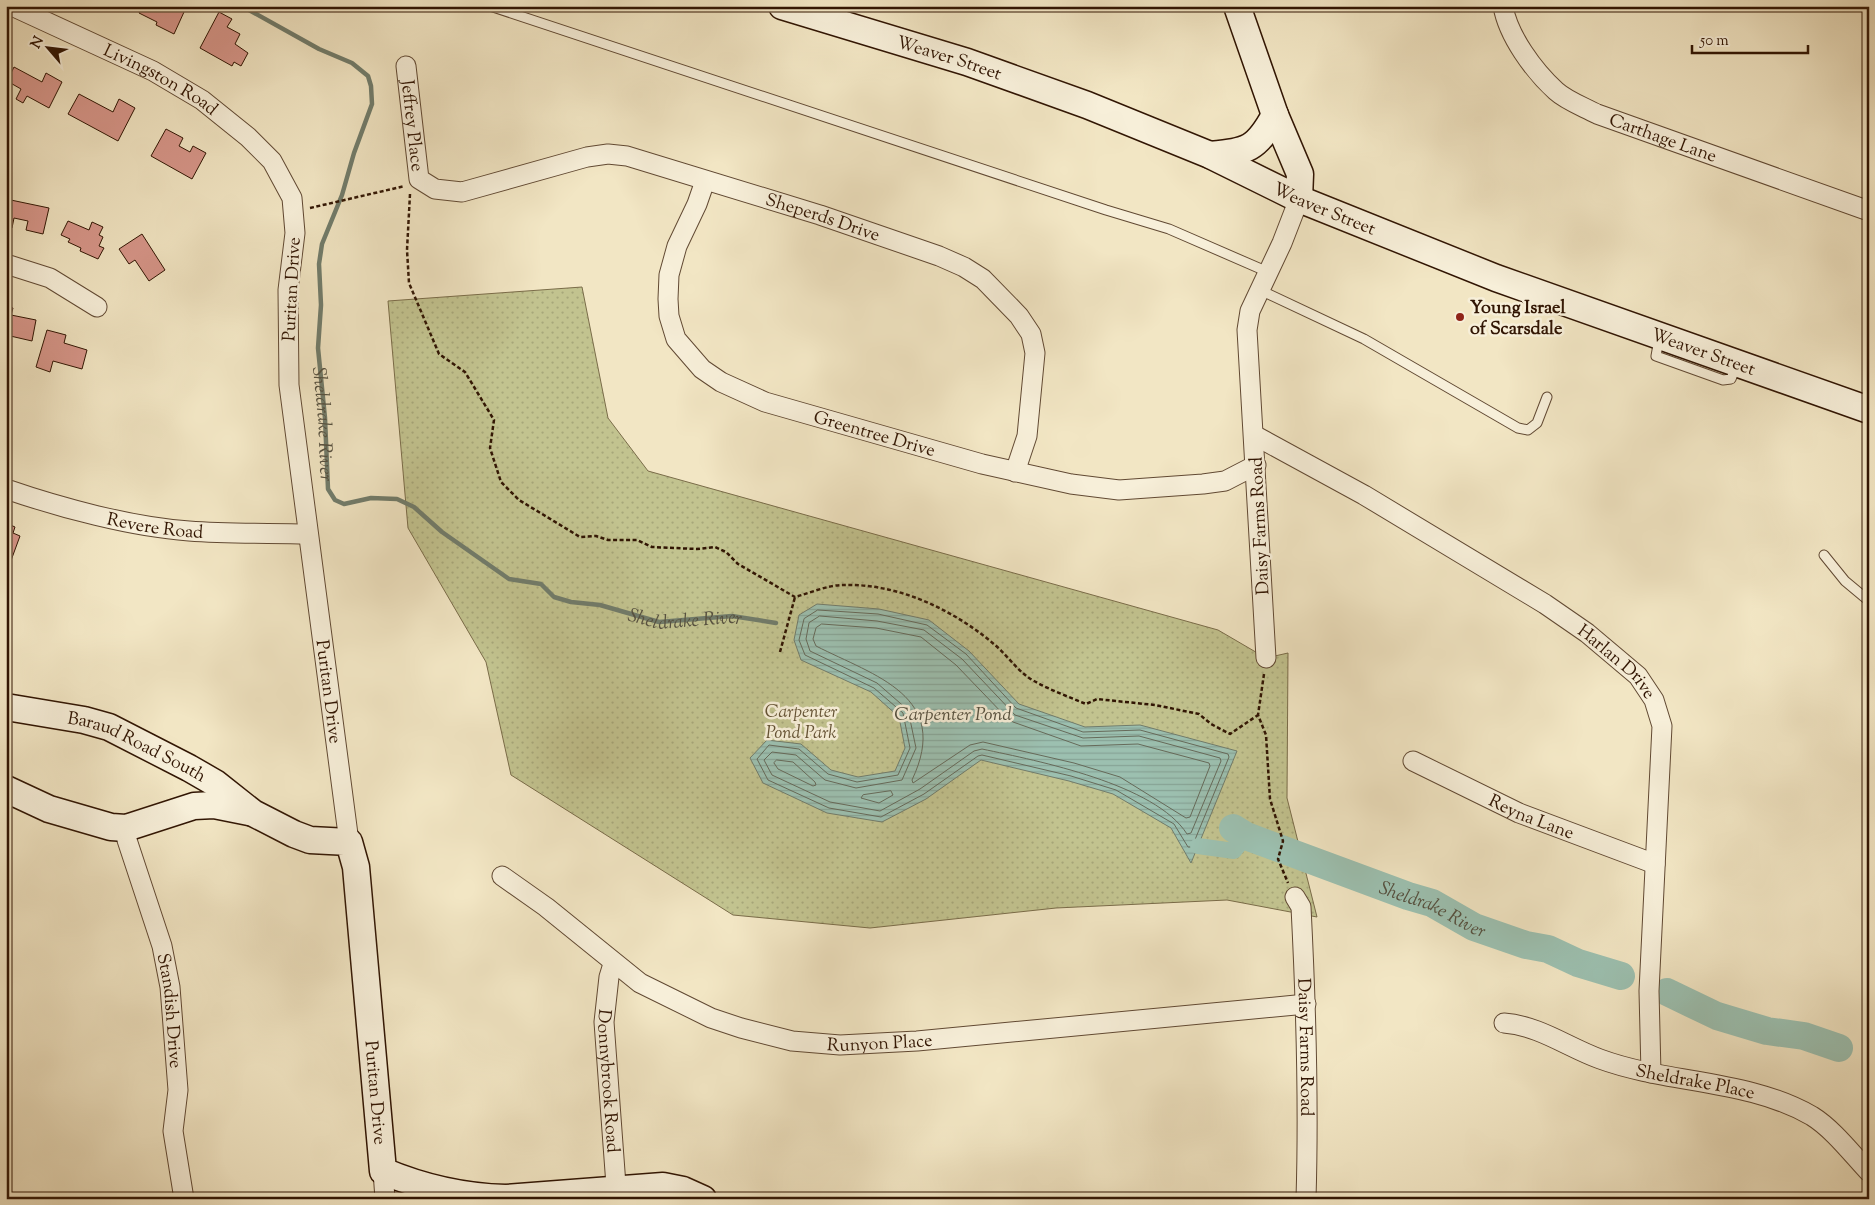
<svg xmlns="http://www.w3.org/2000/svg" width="1875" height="1205" font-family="'Sorts Mill Goudy',serif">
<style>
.park{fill:url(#park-dots);stroke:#7a6c49}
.water{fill:url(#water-rules);stroke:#717c6b}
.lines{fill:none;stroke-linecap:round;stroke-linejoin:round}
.shore{stroke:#666a5a;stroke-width:1}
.stream{stroke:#717c6b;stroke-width:4.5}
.canal{stroke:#9cc0b0;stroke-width:16}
.river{stroke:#9cc0b0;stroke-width:28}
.building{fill:#d7968a;stroke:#311503}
.lane-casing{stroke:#614933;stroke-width:11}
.street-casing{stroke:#614933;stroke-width:21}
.secondary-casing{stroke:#311503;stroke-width:29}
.path{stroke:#311503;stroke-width:2.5;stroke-dasharray:4 2.5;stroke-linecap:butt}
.lane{stroke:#f7efd9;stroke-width:9}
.street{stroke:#f7efd9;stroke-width:19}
.secondary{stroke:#f7efd9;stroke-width:26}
.poi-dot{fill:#8f2418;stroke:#f7efd9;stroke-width:2}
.labels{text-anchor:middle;stroke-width:5;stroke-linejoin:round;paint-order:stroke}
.street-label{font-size:18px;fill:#311503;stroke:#f7efd9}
.poi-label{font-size:18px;font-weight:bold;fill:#311503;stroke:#f7efd9;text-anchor:start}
.park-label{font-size:18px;font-style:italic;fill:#645234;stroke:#f7efd9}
.water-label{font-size:19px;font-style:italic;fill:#565140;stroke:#f7efd9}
</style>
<defs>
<pattern id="park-dots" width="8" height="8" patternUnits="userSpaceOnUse" patternTransform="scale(1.25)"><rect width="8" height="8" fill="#c2c38f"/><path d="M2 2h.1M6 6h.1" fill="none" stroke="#a7a77a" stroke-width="1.8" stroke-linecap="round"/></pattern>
<pattern id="water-rules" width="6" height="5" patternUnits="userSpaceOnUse" patternTransform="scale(1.25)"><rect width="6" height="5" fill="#9cc0b0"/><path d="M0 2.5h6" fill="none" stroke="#87a496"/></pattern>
</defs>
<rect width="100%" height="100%" fill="#f2e6c4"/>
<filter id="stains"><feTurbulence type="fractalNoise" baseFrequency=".004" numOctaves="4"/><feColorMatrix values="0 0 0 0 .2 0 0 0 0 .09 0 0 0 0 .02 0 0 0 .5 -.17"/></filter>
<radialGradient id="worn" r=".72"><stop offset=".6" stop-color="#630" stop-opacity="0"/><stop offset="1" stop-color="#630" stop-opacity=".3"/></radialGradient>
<path class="park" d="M582 287 608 418 648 471 1218 630 1266 658 1288 653 1287 798 1317 917 1227 900 1056 908 870 928 733 915 511 775 486 662 408 528 388 301Z"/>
<path class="water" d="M817 604 879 609 929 620 969 651 1019 704 1085 727 1140 725 1237 751 1191 863 1171 828 1113 794 1069 781 981 760 926 799 882 822 827 813 763 783 750 758 767 740 801 744 831 770 858 777 895 771 905 748 899 717 871 692 801 660 794 640 799 615Z"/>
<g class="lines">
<path class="shore" d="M818 610 878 614 927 625 966 654 1016 708 1083 732 1140 730 1228 754 1229 757 1192 847H1188L1174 824 1116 790 1071 776 982 755 978 756 924 794 881 817 829 808 768 780 757 759 769 745 799 749 828 774 857 782 898 775 910 748 903 713 874 688 805 655 799 640 804 619Z
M820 616 877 621 924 630 962 659 1015 715 1083 738 1139 736 1220 758 1221 761 1191 833 1187 834C1155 784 1039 761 982 749L974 751 920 789 880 811 830 802 772 775 764 760 772 752 796 755 825 780 856 788 902 780 916 748 908 710 877 683 810 651 806 639 809 623Z
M822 624 876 628 921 637 956 665 1006 717 1013 722 1081 746 1138 744 1209 763 1210 766 1190 817 1186 818 1120 777 1074 763 983 742 970 745 913 783 912 780C952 696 875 676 816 646L813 639 816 628Z
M777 760 793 762 815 782 816 785 813 786 778 769 774 763Z
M891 791 893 795 879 803 861 798 863 795Z"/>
<path class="stream" id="s1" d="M247 6 249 10 319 49 352 63 368 76 371 86 372 104 354 153 342 195 322 244 319 264 321 305 318 348 325 418 328 489 335 500 344 504 371 498 397 499 414 507 442 532 509 579 541 584 554 597 571 602 600 605 659 622 732 616 776 623"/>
<path class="canal" d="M1198 846 1234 851 1246 836"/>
<g class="river">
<path id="s2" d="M1233 828 1246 836 1408 896 1432 903 1474 927 1526 945 1548 949 1578 963 1621 976"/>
<path d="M1667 992 1717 1016 1767 1031 1804 1036 1839 1048"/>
</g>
</g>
<path class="building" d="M142 6H171L184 12 174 34 156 25 157 22 139 13Z
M219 12 232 19 227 27 240 34 235 44 248 53 241 66 234 62 232 66 200 48Z
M14 67 42 82 46 73 62 82 49 108 27 96 23 103 16 99 21 89 7 81Z
M79 94 113 112 119 99 135 108 118 141 68 114Z
M166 129 183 138 179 146 190 152 193 146 206 153 192 179 151 156Z
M6 199 49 208 43 234 26 230 28 221 14 218 12 228 6 226Z
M68 221 89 230 92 222 103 227 99 235 103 237 99 246 104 248 98 259 80 251 81 248 68 242 70 239 61 235Z
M142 234 165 270 149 281 135 260 129 264 119 249Z
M6 306 13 308 11 315 36 320 32 341 6 335Z
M47 330 66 335 64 343 87 350 82 369 53 361 50 372 36 367Z
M6 523 15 527 13 533 20 536 9 566 6 565Z"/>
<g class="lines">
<g class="lane-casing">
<path id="lane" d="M490 6 1106 210 1169 229 1268 272
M1260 290 1364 339 1518 428 1528 430 1537 423 1547 397
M1659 339 1656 356 1723 380 1731 379 1737 364
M1824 555 1845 581 1869 601"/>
</g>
<g class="street-casing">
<g id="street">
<path id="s3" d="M12 6 153 71 202 100 248 137 272 161 292 198 295 233 288 290 289 385 349 842"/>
<path id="s4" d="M1503 6C1508 36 1534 71 1556 91 1567 101 1584 107 1597 114L1869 211"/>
<path id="s5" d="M406 66 419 179 435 189 462 192 587 157 608 154 627 156 820 215 939 256 964 267 983 279 1019 316 1031 334 1035 353 1027 436 1015 472"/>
<path id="s6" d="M705 181 697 204 677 246 669 275 668 299 669 316 676 339 702 369 721 382 765 402 982 464 1071 484 1119 490 1203 484 1225 481 1256 465"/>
<path d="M6 264 50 278 97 307"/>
<path id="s7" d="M1254 435 1364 495 1545 604 1587 633 1638 676 1654 700 1662 726 1649 991 1651 1073"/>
<path id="s8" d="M6 489C61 508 132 527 189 531 228 534 268 533 307 534"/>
<path d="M1266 658 1247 330 1250 311 1282 243 1299 199"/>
<path id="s9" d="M1413 761 1519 813 1655 864"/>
<path id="s10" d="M126 828 127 840 162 946 170 987 178 1090 173 1131 184 1199"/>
<path id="s11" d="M502 876 546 907 640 983 711 1018 741 1028 792 1041 840 1045 917 1041 1306 1004"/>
<path id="s12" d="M1295 897 1301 907C1306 1004 1309 1101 1306 1199"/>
<path id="s13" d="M613 964 609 977 604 1022 617 1199"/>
<path id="s14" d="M1504 1023C1540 1026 1567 1047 1600 1059 1668 1084 1748 1079 1812 1116 1833 1129 1852 1154 1869 1172"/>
<path d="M383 1171 385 1199"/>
</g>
</g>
<g class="secondary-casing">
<g id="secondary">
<path id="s15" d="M782 6 967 62 1087 105 1210 155 1299 199 1496 278 1869 410"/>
<path d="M1237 6 1275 115 1300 174 1299 199"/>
<path d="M1210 155C1248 151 1256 150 1275 115"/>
<path id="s16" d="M6 707 84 720 109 727 189 768 215 783 253 813 294 834 310 840 349 842 356 867 383 1171C421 1187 465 1197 506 1198L663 1186 683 1190 703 1199"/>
<path d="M6 789 49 809 111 827 126 828 194 806 214 805 249 812"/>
</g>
</g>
<path class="path" d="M410 194 407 250 409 283 439 354 465 372 494 420 490 448 501 482 519 500 580 537 596 536 608 540H637L652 547 697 549 715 547 726 552 738 564 795 597C810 593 828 585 843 585 898 583 954 610 995 645 1009 657 1018 672 1034 681 1050 690 1069 697 1086 704L1097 699 1155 705 1199 714 1211 724 1230 734 1258 715
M310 208 405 186
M780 652 795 597
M1264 674 1258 715 1266 735 1270 799 1283 841 1278 859 1288 883"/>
<use href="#lane" class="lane"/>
<use href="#street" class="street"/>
<use href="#secondary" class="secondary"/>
</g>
<circle class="poi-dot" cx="1460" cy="317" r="5"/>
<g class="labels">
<g class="street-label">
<text dy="6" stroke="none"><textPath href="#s15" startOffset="175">Weaver Street</textPath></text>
<text dy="6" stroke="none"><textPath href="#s3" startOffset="166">Livingston Road</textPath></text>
<text dy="6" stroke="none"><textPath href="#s5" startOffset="60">Jeffrey Place</textPath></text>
<text dy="6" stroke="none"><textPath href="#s4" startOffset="219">Carthage Lane</textPath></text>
<text dy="6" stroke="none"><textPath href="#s15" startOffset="580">Weaver Street</textPath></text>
<text dy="6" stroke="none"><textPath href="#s5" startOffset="535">Sheperds Drive</textPath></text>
<text transform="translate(291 289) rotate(-87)" y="6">Puritan Drive</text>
<text dy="6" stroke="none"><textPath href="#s15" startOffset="985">Weaver Street</textPath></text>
<text dy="6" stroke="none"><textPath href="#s6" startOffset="391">Greentree Drive</textPath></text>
<text dy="6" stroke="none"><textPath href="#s8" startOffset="154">Revere Road</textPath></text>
<text transform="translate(1259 526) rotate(-93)" y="6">Daisy Farms Road</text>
<text dy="6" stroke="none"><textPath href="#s7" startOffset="429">Harlan Drive</textPath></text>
<text dy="6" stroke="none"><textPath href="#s3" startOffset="844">Puritan Drive</textPath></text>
<text dy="6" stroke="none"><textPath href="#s16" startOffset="138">Baraud Road South</textPath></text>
<text dy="6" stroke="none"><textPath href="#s9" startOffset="131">Reyna Lane</textPath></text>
<text dy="6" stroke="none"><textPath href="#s10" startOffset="189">Standish Drive</textPath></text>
<text dy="6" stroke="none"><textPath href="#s11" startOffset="426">Runyon Place</textPath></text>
<text dy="6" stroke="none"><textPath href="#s12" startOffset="152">Daisy Farms Road</textPath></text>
<text dy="6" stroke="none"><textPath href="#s13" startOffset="118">Donnybrook Road</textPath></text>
<text dy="6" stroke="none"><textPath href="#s14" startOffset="201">Sheldrake Place</textPath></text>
<text dy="6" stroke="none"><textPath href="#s16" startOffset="628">Puritan Drive</textPath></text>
</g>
<g class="poi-label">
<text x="1470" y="313">Young Israel<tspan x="1470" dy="21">of Scarsdale</tspan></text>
</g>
<g class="park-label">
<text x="801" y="717">Carpenter<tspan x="801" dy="21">Pond Park</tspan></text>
</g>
<g class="water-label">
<text dy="7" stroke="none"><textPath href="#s1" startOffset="499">Sheldrake River</textPath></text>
<text dy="7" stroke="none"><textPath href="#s1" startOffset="964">Sheldrake River</textPath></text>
<text x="953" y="720">Carpenter Pond</text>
<text dy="7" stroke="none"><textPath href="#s2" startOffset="216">Sheldrake River</textPath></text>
</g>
</g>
<rect width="1875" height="1205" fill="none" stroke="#f2e6c4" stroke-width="25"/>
<rect x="8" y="8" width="1860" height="1190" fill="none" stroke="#311503" stroke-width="2.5"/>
<rect x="12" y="12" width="1850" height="1180" fill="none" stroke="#311503"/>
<g transform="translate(48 48) rotate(298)" stroke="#f7efd9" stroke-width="4" paint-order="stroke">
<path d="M0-4L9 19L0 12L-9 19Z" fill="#311503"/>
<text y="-8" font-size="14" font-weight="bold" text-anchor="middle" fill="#311503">N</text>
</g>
<path d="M1692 45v8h116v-8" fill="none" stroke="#311503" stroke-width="2.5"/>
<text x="1700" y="45" font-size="15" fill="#311503" stroke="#f7efd9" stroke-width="4" paint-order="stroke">50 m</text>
<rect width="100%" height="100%" filter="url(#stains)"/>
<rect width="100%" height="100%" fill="url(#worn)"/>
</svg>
